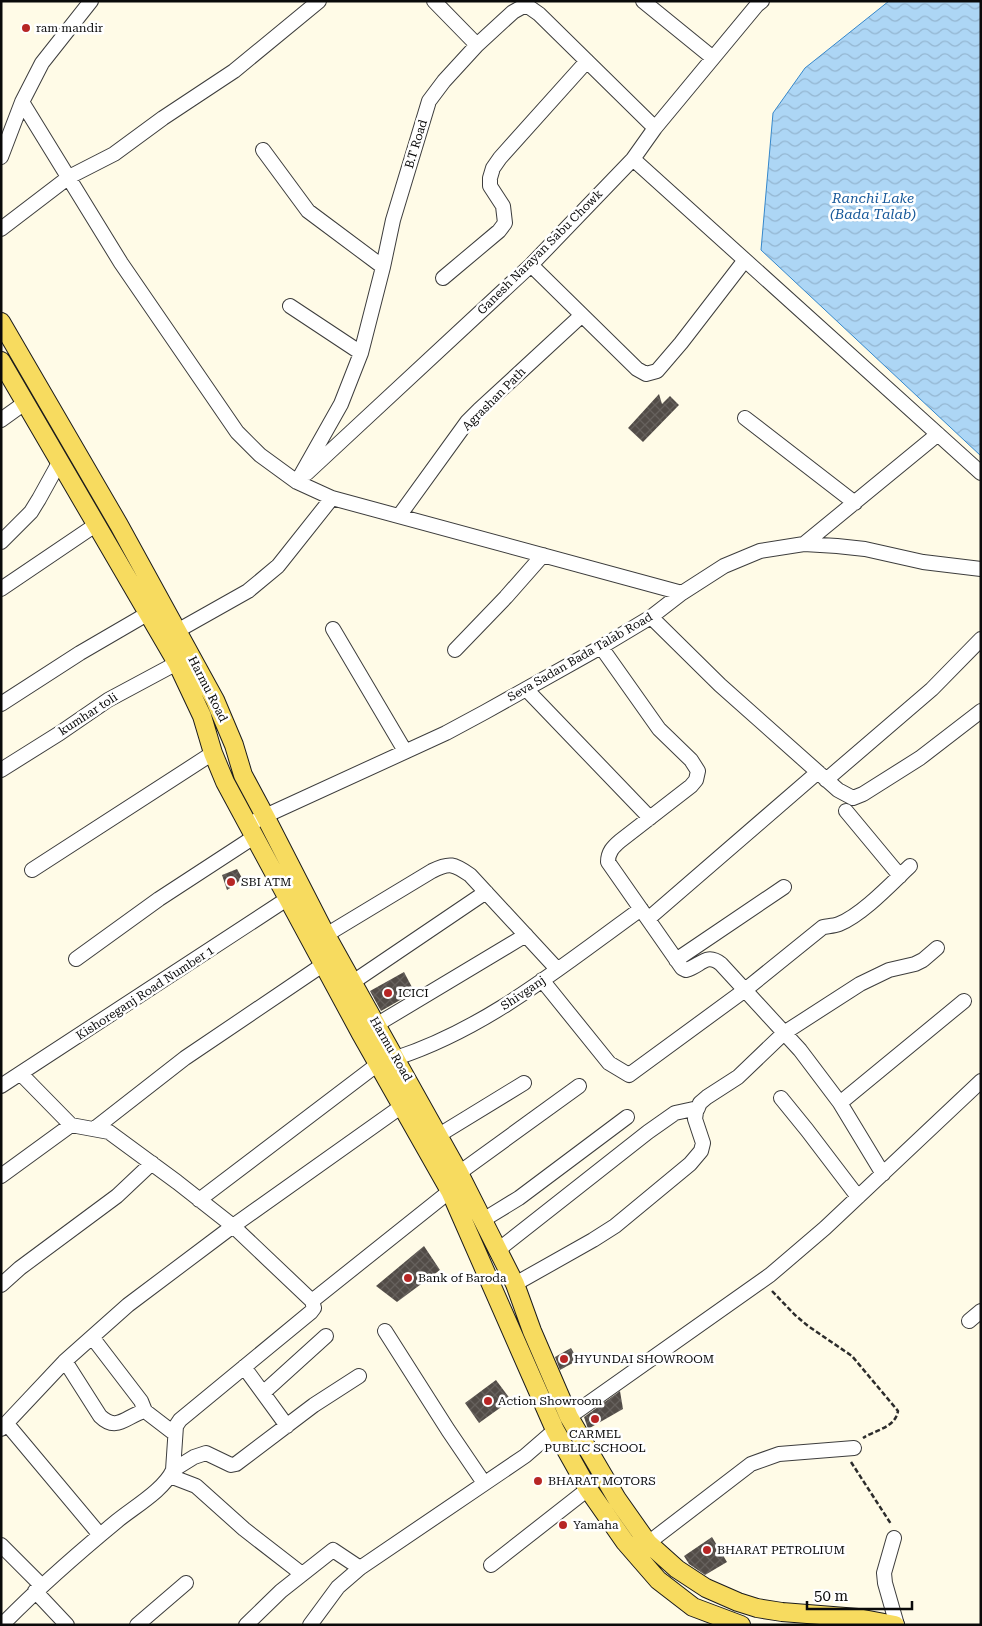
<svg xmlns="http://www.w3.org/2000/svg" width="982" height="1626" font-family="'Roboto Serif',serif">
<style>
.water{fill:url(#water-waves);stroke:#3587cb}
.building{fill:url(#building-cross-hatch)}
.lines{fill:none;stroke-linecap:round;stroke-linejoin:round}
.minor-casing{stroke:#3d3d3d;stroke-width:16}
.major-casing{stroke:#1b1b1b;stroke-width:20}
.path{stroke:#2c2c2c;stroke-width:2.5;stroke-dasharray:5 2.5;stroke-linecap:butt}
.minor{stroke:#fff;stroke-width:14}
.major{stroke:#f7db5f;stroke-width:18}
.poi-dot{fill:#b72625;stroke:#fff;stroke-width:2}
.labels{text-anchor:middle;stroke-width:5;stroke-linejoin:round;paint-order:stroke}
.poi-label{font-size:12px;fill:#0a0a0a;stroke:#fff;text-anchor:start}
.street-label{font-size:12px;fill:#0a0a0a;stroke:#fff}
.water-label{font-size:14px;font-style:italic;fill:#165899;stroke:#fff}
</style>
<defs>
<pattern id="water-waves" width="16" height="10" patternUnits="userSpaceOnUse" patternTransform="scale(1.25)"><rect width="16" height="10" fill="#add6f5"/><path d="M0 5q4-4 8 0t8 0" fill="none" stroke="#94b6d1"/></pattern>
<pattern id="building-cross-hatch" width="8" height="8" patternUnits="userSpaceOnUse" patternTransform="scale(1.25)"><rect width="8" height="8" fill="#524c47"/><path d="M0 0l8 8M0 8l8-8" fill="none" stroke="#66615d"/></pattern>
</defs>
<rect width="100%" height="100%" fill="#fffbe7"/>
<path class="water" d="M889 1H981V456L761 250 773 113 805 68Z"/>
<path class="building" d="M659 394 662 404 670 396 679 405 643 442 628 428Z
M237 869 242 878 235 885 227 890 222 875Z
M404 972 414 991 402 996V999L381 1011 370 991Z
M424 1246 440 1270 397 1302 376 1286Z
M571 1348 578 1360 560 1370 555 1357Z
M496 1380 511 1400 479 1423 465 1403Z
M620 1391 623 1409 588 1429 584 1417Z
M712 1537 727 1562 705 1575 689 1564 684 1556Z"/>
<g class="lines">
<g class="minor-casing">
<path id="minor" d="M434 1 477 45
M643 1 713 58
M22 102 121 263 237 432 260 455 297 482 332 498 682 593
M263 150 308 211 383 267
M1 157 22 102 42 63 91 1
M633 159 981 473
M1 229 69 177 114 154 163 118 234 71 319 1
M531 265 637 369 646 374 657 371 681 343 745 260
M443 278 499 231 505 223 503 206 490 186V178L493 168 500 158 587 61
M290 306 361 353
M745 418 855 503
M1 420 26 402
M307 473 531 265 633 159 655 128 757 5 762 1
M297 482 341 404 361 353 383 267 393 220 429 101 444 81 477 45 513 12 522 7H529L539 14 655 128
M399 516 467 422 479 410 582 315
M1 542 31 512 39 499 60 461
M804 544 938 434
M1 589 97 524
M651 617 720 685 838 790 853 798 863 794 920 758 981 711
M333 629 405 751
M177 631 248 591 278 566 332 498
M601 647 659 729 691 760 698 771 696 780 691 786 620 841C613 847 608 852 608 862L682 968 686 970C701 966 706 952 721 964L800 1050 840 1103 883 1174
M455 650 506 597 543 555
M526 689 650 818
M1 704 80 653 147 614
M1 770 60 733 108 700 177 663
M826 780 932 689 981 639
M846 811 900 876
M248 825 265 816 446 733 485 712 601 647 651 617 682 593 724 566 760 551 804 544 837 546 865 549 923 562 981 569
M32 870 213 753
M648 919 818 772
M326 935 432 871C450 862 454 864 470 875L557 969
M76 959 159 899 254 837
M676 960 784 887
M542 980 609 1063 629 1075 745 990 823 927C828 926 834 926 839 924 862 915 892 883 910 866
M353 982 486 892
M376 1025 526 935
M396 1058C488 1028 563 965 641 909
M1 1086 287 899
M781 1098 807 1130 858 1197
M840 1103 964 1001
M94 1129 185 1058 324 964
M439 1135 524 1083
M459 1173 579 1086
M1 1176 71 1125
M199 1200 378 1064
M483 1220 519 1198 627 1117
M498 1250 648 1132 675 1113 698 1108
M515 1284 593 1240 615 1226 690 1164 701 1151 703 1143 695 1119 696 1112 700 1103 707 1097 738 1077 784 1033 860 984 889 970 915 964 923 960 937 948
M1 1285 20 1268 117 1196 152 1163
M312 1301 450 1191
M969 1321 981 1311
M385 1331 448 1430 484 1483
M92 1337 141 1401 145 1411
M65 1361 100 1416C117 1433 127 1415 145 1411L175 1434
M244 1367 287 1426
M263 1393 326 1336
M569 1417 770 1275 825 1228 981 1081
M7 1424 100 1535
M1 1429 65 1361 128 1305 233 1226 402 1106
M173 1470 194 1457 206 1453 231 1465 236 1464 314 1405 359 1376
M170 1476 196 1486 244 1529 302 1574
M894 1538 884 1573 885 1583 897 1625
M648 1543 751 1464 779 1454 854 1448
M1 1545 42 1586
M491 1565 588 1489
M35 1591 67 1625
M2 1625C38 1588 77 1554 117 1521 134 1507 164 1490 173 1470L176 1426 180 1420 311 1312 314 1308 312 1301 233 1226 177 1182 109 1132 71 1125 21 1074
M137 1625 186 1583
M246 1625 281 1591 333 1550 360 1568
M310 1625 338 1587 360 1568 525 1456 555 1430"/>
</g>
<g class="major-casing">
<path id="major" d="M1 322 119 525 215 700 234 745 243 775 265 816 326 935 459 1173 515 1284 532 1331 569 1417 617 1499 648 1543 677 1569 706 1588 738 1602 757 1608 782 1612 858 1618 895 1625
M1 361 177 663 202 716 213 753 225 782 361 1034 450 1191 555 1430 588 1489 625 1542 658 1580 693 1607 741 1625"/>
</g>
<path class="path" d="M772 1291 795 1315 808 1326 852 1356 898 1411C895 1428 875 1430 863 1438
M851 1462 891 1524"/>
<use href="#minor" class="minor"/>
<use href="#major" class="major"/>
</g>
<g class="poi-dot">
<circle cx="26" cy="28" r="5"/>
<circle cx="231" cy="882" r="5"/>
<circle cx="388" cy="993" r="5"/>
<circle cx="408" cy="1278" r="5"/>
<circle cx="564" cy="1359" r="5"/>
<circle cx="488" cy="1401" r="5"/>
<circle cx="595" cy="1419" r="5"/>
<circle cx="538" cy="1481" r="5"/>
<circle cx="563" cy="1525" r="5"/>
<circle cx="707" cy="1550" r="5"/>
</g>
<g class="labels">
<g class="poi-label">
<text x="36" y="32">ram mandir</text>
<text x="241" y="886">SBI ATM</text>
<text x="398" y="997">ICICI</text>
<text x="418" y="1282">Bank of Baroda</text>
<text x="574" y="1363">HYUNDAI SHOWROOM</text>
<text x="498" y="1405">Action Showroom</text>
<text x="595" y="1438" text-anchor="middle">CARMEL<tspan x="595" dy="14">PUBLIC SCHOOL</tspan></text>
<text x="548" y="1485">BHARAT MOTORS</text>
<text x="573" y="1529">Yamaha</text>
<text x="717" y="1554">BHARAT PETROLIUM</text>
</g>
<g class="street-label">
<text transform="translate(416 144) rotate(-73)" y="4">B.T Road</text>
<text transform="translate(540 252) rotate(-45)" y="4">Ganesh Narayan Sabu Chowk</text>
<text transform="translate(494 399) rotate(-45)" y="4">Agrashan Path</text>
<text transform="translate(580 657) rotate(-30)" y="4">Seva Sadan Bada Talab Road</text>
<text transform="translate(208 689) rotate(63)" y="4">Harmu Road</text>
<text transform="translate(88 714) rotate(-33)" y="4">kumhar toli</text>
<text transform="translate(145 993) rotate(-33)" y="4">Kishoreganj Road Number 1</text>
<text transform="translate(523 993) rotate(-34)" y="4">Shivganj</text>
<text transform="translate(391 1049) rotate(60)" y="4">Harmu Road</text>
</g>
<g class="water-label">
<text x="873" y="203">Ranchi Lake<tspan x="873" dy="16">(Bada Talab)</tspan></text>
</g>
</g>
<rect width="982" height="1626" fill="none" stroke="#0a0a0a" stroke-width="5"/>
<path d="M807 1601v8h105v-8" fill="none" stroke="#0a0a0a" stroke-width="2.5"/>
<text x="814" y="1601" font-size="15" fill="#0a0a0a" stroke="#ffffff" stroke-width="4" paint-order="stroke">50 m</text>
</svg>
